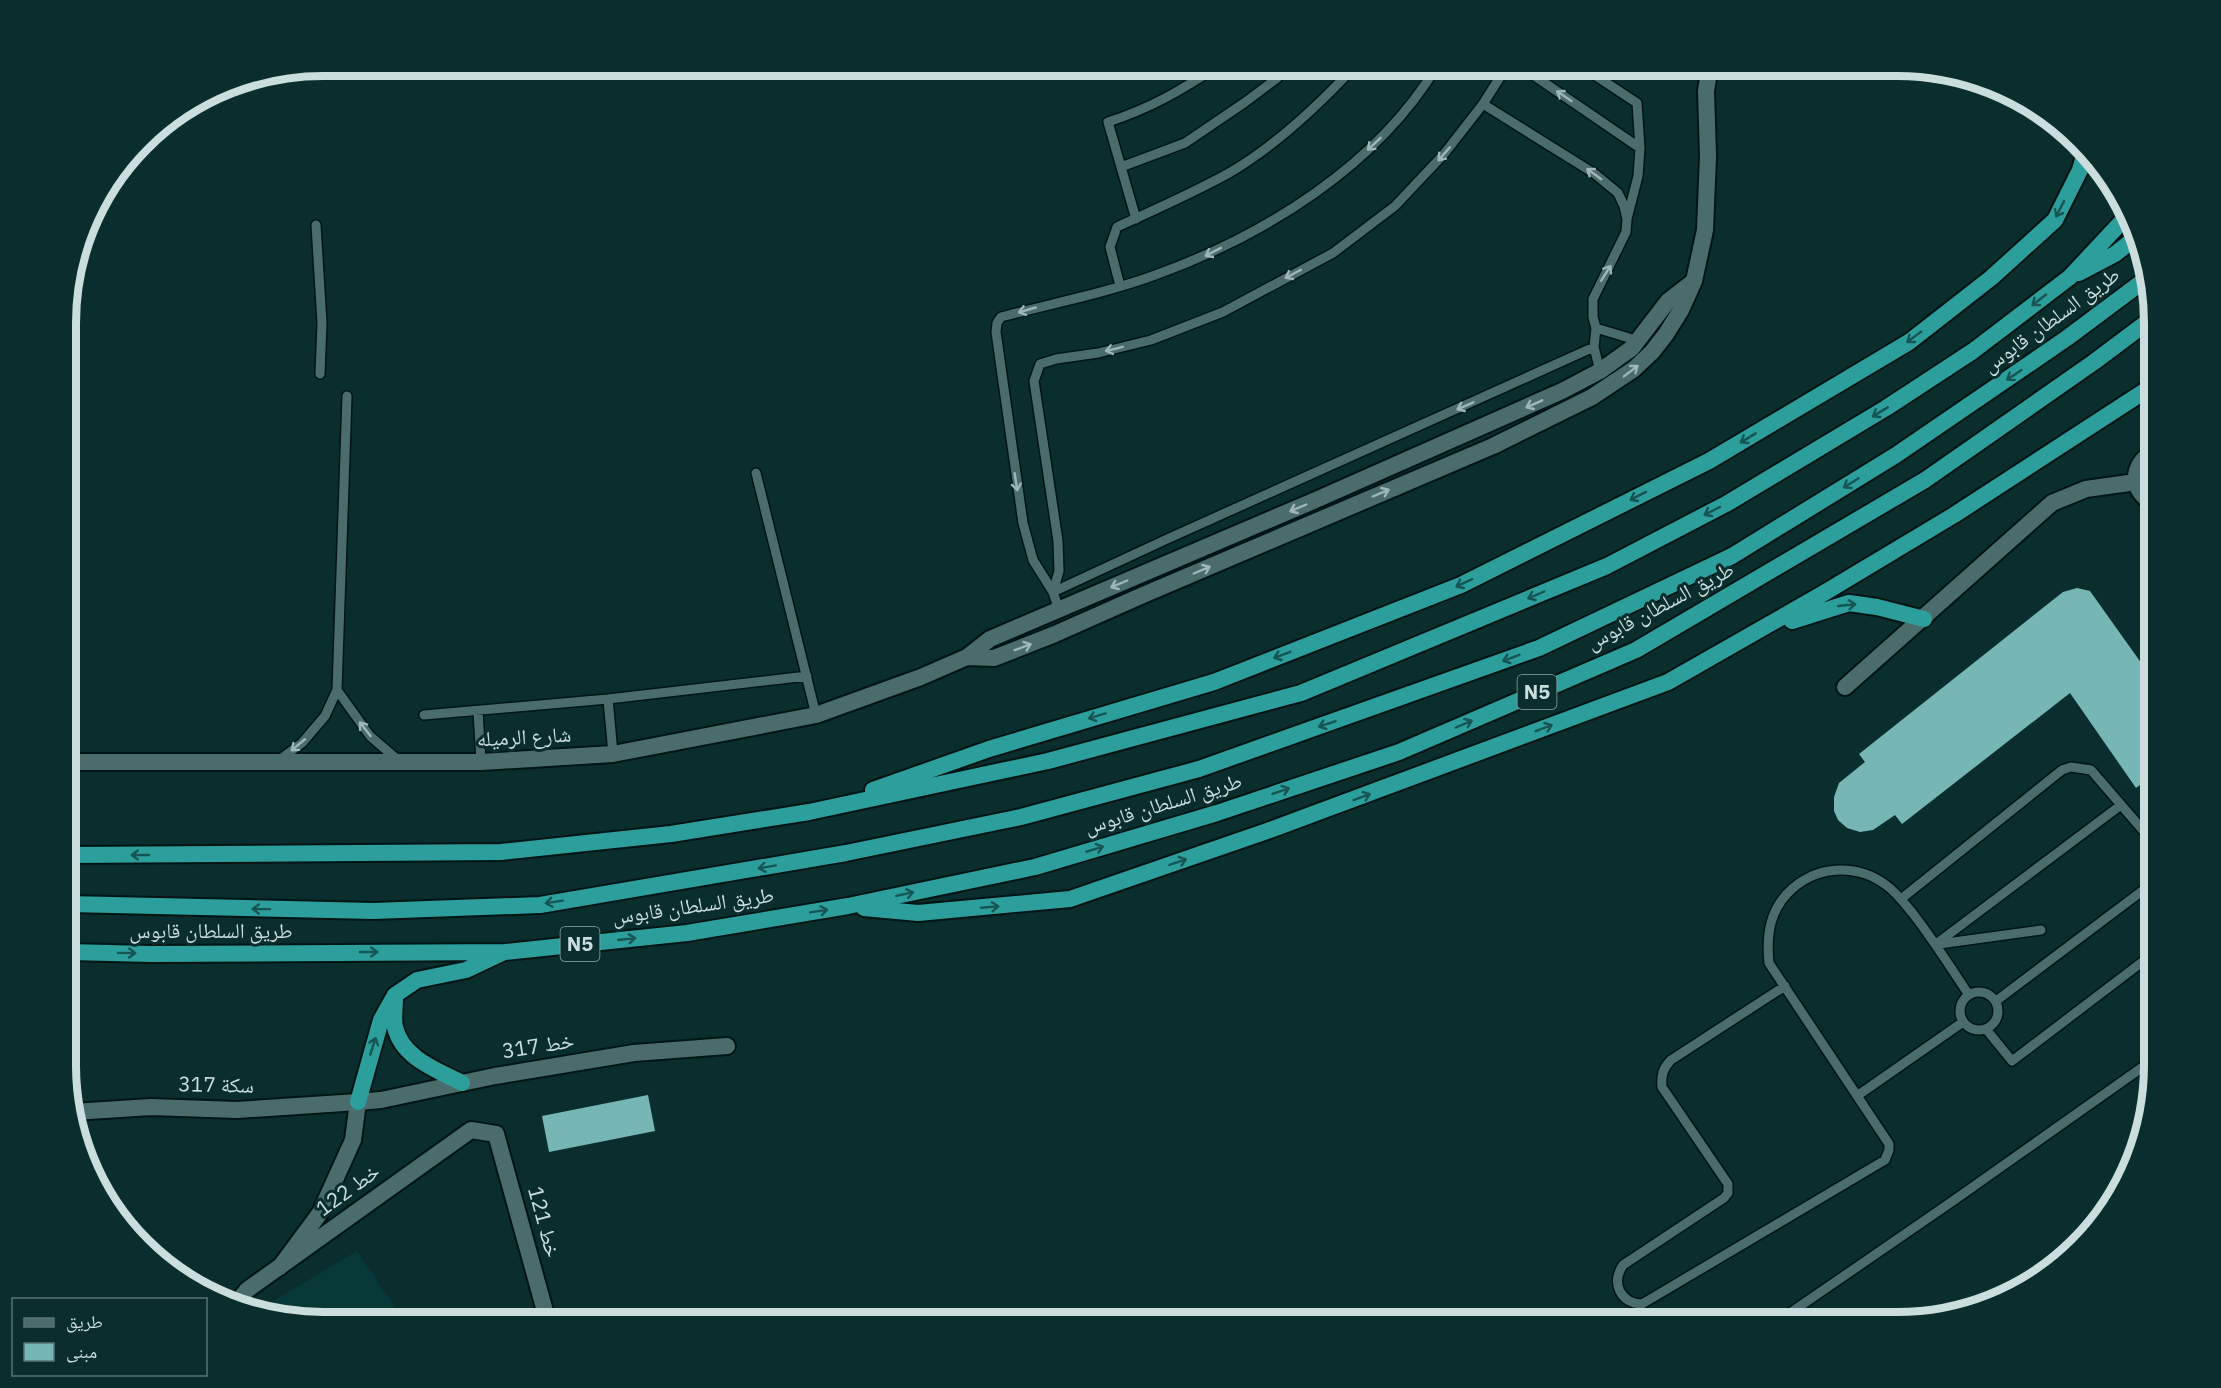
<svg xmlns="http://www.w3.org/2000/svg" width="2221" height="1388" font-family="'IBM Plex Sans','Noto Naskh Arabic',sans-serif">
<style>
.built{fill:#073938}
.building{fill:#76b6b4}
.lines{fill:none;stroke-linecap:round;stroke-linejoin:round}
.service-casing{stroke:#001514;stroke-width:12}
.minor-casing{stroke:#001514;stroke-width:20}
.tertiary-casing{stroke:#001514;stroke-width:20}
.trunk-casing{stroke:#001514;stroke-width:20}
.service{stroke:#4a6d6c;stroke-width:9}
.minor{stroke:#4a6d6c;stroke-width:16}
.tertiary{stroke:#4a6d6c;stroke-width:16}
.trunk{stroke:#2c9e9b;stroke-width:16}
.oneway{stroke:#9eb6b5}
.oneway2{stroke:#165554}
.labels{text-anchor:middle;stroke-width:6;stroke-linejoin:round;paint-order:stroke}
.shield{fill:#0a2e2d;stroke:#91a9a8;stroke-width:1.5}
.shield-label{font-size:20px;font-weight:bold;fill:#cbdedd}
.street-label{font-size:21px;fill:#cbdedd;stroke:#0a2e2d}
.rim{fill:none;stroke:#cbdedd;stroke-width:8}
</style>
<rect width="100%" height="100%" fill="#0a2e2d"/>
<path class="built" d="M357 1251 395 1308 373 1322H323L257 1311Z"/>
<path class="building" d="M2077 588 2090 591 2154 681V775L2136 788 2070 693 1902 824 1895 815 1873 830 1860 832 1847 828 1838 820 1834 811V797L1839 783 1865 762 1859 754 2063 592Z
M648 1095 655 1131 549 1152 542 1116Z"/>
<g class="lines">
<g class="service-casing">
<path id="service" d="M1520 66 1640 148 1638 176 1627 219 1626 232 1593 299V317L1596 328 1594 347 1600 371
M1581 66 1637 103 1640 148
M1483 104 1507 66
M1121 167 1185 143 1244 103 1276 79 1289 66
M1136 219 1108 122C1151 108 1180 91 1218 66
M316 225 322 323 320 374
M1120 286 1110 247 1117 227C1154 210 1193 193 1229 173 1277 145 1318 106 1355 66
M1596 328 1639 341
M756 473 816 715
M1053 592 1059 571 1058 541 1034 381 1040 364 1056 359 1098 353 1151 340 1223 312 1333 253 1395 206 1444 154 1483 104 1595 174 1618 193 1624 206 1627 219
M1053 592 1165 540 1594 347
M1059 610 1053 592 1033 560 1023 523 996 332 997 323 1001 317C1053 303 1107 293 1158 274 1265 235 1377 166 1437 66
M337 690 370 736 399 761
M608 699 613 754
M478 711 481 762
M424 715 608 699 807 676
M279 760 302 743 325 716 337 690 347 396
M1901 899 2062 770 2071 767 2091 770 2154 843
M1936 944 2121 805
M1939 944 2041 930
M1785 986 1671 1060C1663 1068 1661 1075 1662 1087L1728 1184V1193L1724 1198 1623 1265C1611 1283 1620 1303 1642 1304L1885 1160 1889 1150V1144L1769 963C1766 934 1770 908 1793 888 1820 865 1858 864 1886 885 1897 893 1906 905 1914 915 1934 941 1951 968 1969 995
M1960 1011a19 19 0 1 1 38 0a19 19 0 1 1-38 0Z
M1996 1001 2154 882
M1986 1029 2012 1061 2154 953
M1857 1096 1963 1022
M1777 1322 1950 1203 2154 1059"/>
</g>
<g class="minor-casing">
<path id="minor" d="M2154 452C2130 463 2130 493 2154 503
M1845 687 2052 503 2086 489 2136 482
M280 1267 320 1213 353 1140 358 1102 381 1100 495 1076 634 1053 727 1046
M235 1305 247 1290 471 1130 496 1134 548 1322"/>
</g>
<g class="tertiary-casing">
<path id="tertiary" d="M967 657 994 658 1055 634 1143 595 1493 446 1592 397 1634 369 1652 352 1666 334 1681 310 1694 281 1705 230 1708 156 1706 91 1710 66
M68 762H481L613 754 816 715 921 677 967 657 990 639 1318 499 1562 391 1600 371 1632 348 1668 301 1694 281
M73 1112 151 1107 237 1110 358 1102"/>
</g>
<g class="trunk-casing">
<path id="trunk" d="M2079 273 2115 254 2134 239
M2154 420V431
M1792 621 1849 603 1877 607 1924 619
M873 790 989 749 1214 682 1461 585 1709 461 1909 342 1991 278 2055 220 2080 170 2084 156
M68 855 501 852 671 834 809 812 1048 761 1301 693 1607 566 1726 504 1886 408 1973 351 2070 277 2127 216
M68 904 373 911 540 905 846 853 1021 817 1199 769 1539 648 1732 556 1896 455 2067 338 2146 279
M864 908 918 913 1070 899 1270 830 1668 682 1824 593 1954 515 2154 385
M68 952 151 954 505 952 687 933 848 906 1035 867 1217 813 1399 752 1636 650 1925 480 2094 362 2154 317
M395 999C395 1008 393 1018 395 1027 402 1058 437 1070 462 1083
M358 1102 381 1020 395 995 417 980 466 970 502 953"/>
</g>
<use href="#service" class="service"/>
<use href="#minor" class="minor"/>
<use href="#tertiary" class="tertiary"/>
<use href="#trunk" class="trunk"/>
</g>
<defs><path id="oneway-shaft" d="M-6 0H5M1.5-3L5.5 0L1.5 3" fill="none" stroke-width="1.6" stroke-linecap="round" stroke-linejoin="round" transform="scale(1.5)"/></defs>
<g class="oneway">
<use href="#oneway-shaft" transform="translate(1564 96) rotate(-146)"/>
<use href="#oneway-shaft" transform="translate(1374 144) rotate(137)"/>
<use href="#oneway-shaft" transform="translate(1444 154) rotate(131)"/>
<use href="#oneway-shaft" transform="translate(1594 174) rotate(-144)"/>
<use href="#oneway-shaft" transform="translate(1213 252) rotate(153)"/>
<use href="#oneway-shaft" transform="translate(1606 273) rotate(-58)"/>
<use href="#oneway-shaft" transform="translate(1293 274) rotate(152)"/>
<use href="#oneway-shaft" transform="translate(1027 310) rotate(164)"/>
<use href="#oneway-shaft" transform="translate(1114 349) rotate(166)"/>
<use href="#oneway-shaft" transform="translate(1631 371) rotate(-37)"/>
<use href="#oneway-shaft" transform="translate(1534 404) rotate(156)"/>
<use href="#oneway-shaft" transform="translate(1465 406) rotate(156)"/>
<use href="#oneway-shaft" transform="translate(1016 482) rotate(81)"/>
<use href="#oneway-shaft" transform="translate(1381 493) rotate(-23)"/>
<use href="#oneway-shaft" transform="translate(1298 508) rotate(157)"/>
<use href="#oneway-shaft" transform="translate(1202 570) rotate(-23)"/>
<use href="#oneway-shaft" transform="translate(1119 584) rotate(157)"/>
<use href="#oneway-shaft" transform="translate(1023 647) rotate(-21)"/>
<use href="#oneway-shaft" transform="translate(365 729) rotate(-128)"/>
<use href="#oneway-shaft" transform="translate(298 745) rotate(140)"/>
</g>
<g class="oneway2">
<use href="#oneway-shaft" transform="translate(2060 209) rotate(117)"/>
<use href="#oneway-shaft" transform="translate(2039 300) rotate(142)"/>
<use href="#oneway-shaft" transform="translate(1914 337) rotate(143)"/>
<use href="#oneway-shaft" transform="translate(2014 375) rotate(146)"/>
<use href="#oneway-shaft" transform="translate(1880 412) rotate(149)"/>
<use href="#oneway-shaft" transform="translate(1748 438) rotate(149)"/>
<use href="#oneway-shaft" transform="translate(1851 483) rotate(148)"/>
<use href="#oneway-shaft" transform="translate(1638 496) rotate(153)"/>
<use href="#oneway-shaft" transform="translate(1712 511) rotate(153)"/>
<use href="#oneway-shaft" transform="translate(1464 583) rotate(155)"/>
<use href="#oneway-shaft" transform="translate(1536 595) rotate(157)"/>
<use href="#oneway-shaft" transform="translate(1847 605) rotate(-6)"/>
<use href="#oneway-shaft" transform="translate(1282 655) rotate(159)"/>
<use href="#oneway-shaft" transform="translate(1511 658) rotate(160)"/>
<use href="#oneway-shaft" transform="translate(1097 716) rotate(163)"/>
<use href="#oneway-shaft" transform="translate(1327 724) rotate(161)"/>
<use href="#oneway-shaft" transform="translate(1464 724) rotate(-23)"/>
<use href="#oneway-shaft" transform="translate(1544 728) rotate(-21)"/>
<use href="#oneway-shaft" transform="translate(1281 791) rotate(-19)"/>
<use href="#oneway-shaft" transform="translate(1362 797) rotate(-20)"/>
<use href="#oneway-shaft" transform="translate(1095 849) rotate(-17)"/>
<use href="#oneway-shaft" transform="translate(140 855) rotate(180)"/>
<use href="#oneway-shaft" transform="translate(1178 862) rotate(-19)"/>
<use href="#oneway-shaft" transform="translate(767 867) rotate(170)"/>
<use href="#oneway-shaft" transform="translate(905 894) rotate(-12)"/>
<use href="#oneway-shaft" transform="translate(554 902) rotate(171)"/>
<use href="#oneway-shaft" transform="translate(990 907) rotate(-5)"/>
<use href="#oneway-shaft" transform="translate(261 909) rotate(-179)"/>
<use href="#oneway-shaft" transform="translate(819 911) rotate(-9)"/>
<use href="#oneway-shaft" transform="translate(627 939) rotate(-6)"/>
<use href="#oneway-shaft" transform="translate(369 952)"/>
<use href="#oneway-shaft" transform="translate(127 953) rotate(1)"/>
<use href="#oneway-shaft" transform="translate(373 1046) rotate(-72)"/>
</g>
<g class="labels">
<g class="shield">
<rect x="1517.5" y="675" width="39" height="34" rx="4.5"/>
<rect x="560.5" y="927" width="39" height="34" rx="4.5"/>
</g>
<g class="shield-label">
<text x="1537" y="699">N5</text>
<text x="580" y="951">N5</text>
</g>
<g class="street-label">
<text transform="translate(2051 320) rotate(-36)" y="7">طريق السلطان قابوس</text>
<text transform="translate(1660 606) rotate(-28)" y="7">طريق السلطان قابوس</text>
<text transform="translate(524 737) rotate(-3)" y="7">شارع الرميله</text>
<text transform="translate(1163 804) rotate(-17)" y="7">طريق السلطان قابوس</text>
<text transform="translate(693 906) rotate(-8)" y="7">طريق السلطان قابوس</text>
<text x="211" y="938">طريق السلطان قابوس</text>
<text transform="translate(538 1046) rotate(-9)" y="7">خط 317</text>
<text transform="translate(216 1085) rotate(1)" y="7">سكة 317</text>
<text transform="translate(348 1190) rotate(-36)" y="7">خط 122</text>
<text transform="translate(544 1222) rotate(75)" y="7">خط 121</text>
</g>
</g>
<path d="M0 0H2221V1388H0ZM323 76H1897A247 247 0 0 1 2144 323V1065A247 247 0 0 1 1897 1312H323A247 247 0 0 1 76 1065V323A247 247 0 0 1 323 76Z" fill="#0a2e2d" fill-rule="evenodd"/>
<path class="rim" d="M323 76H1897A247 247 0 0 1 2144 323V1065A247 247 0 0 1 1897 1312H323A247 247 0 0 1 76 1065V323A247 247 0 0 1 323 76Z"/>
<rect x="12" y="1298" width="195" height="78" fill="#0a2e2d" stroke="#577473" stroke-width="1.5"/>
<rect x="24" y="1318" width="30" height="9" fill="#4a6d6c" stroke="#577473" stroke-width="1.5"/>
<text x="66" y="1328" font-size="18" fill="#cbdedd">طريق</text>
<rect x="24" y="1343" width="30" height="18" fill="#76b6b4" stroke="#577473" stroke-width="1.5"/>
<text x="66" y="1358" font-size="18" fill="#cbdedd">مبنى</text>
</svg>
